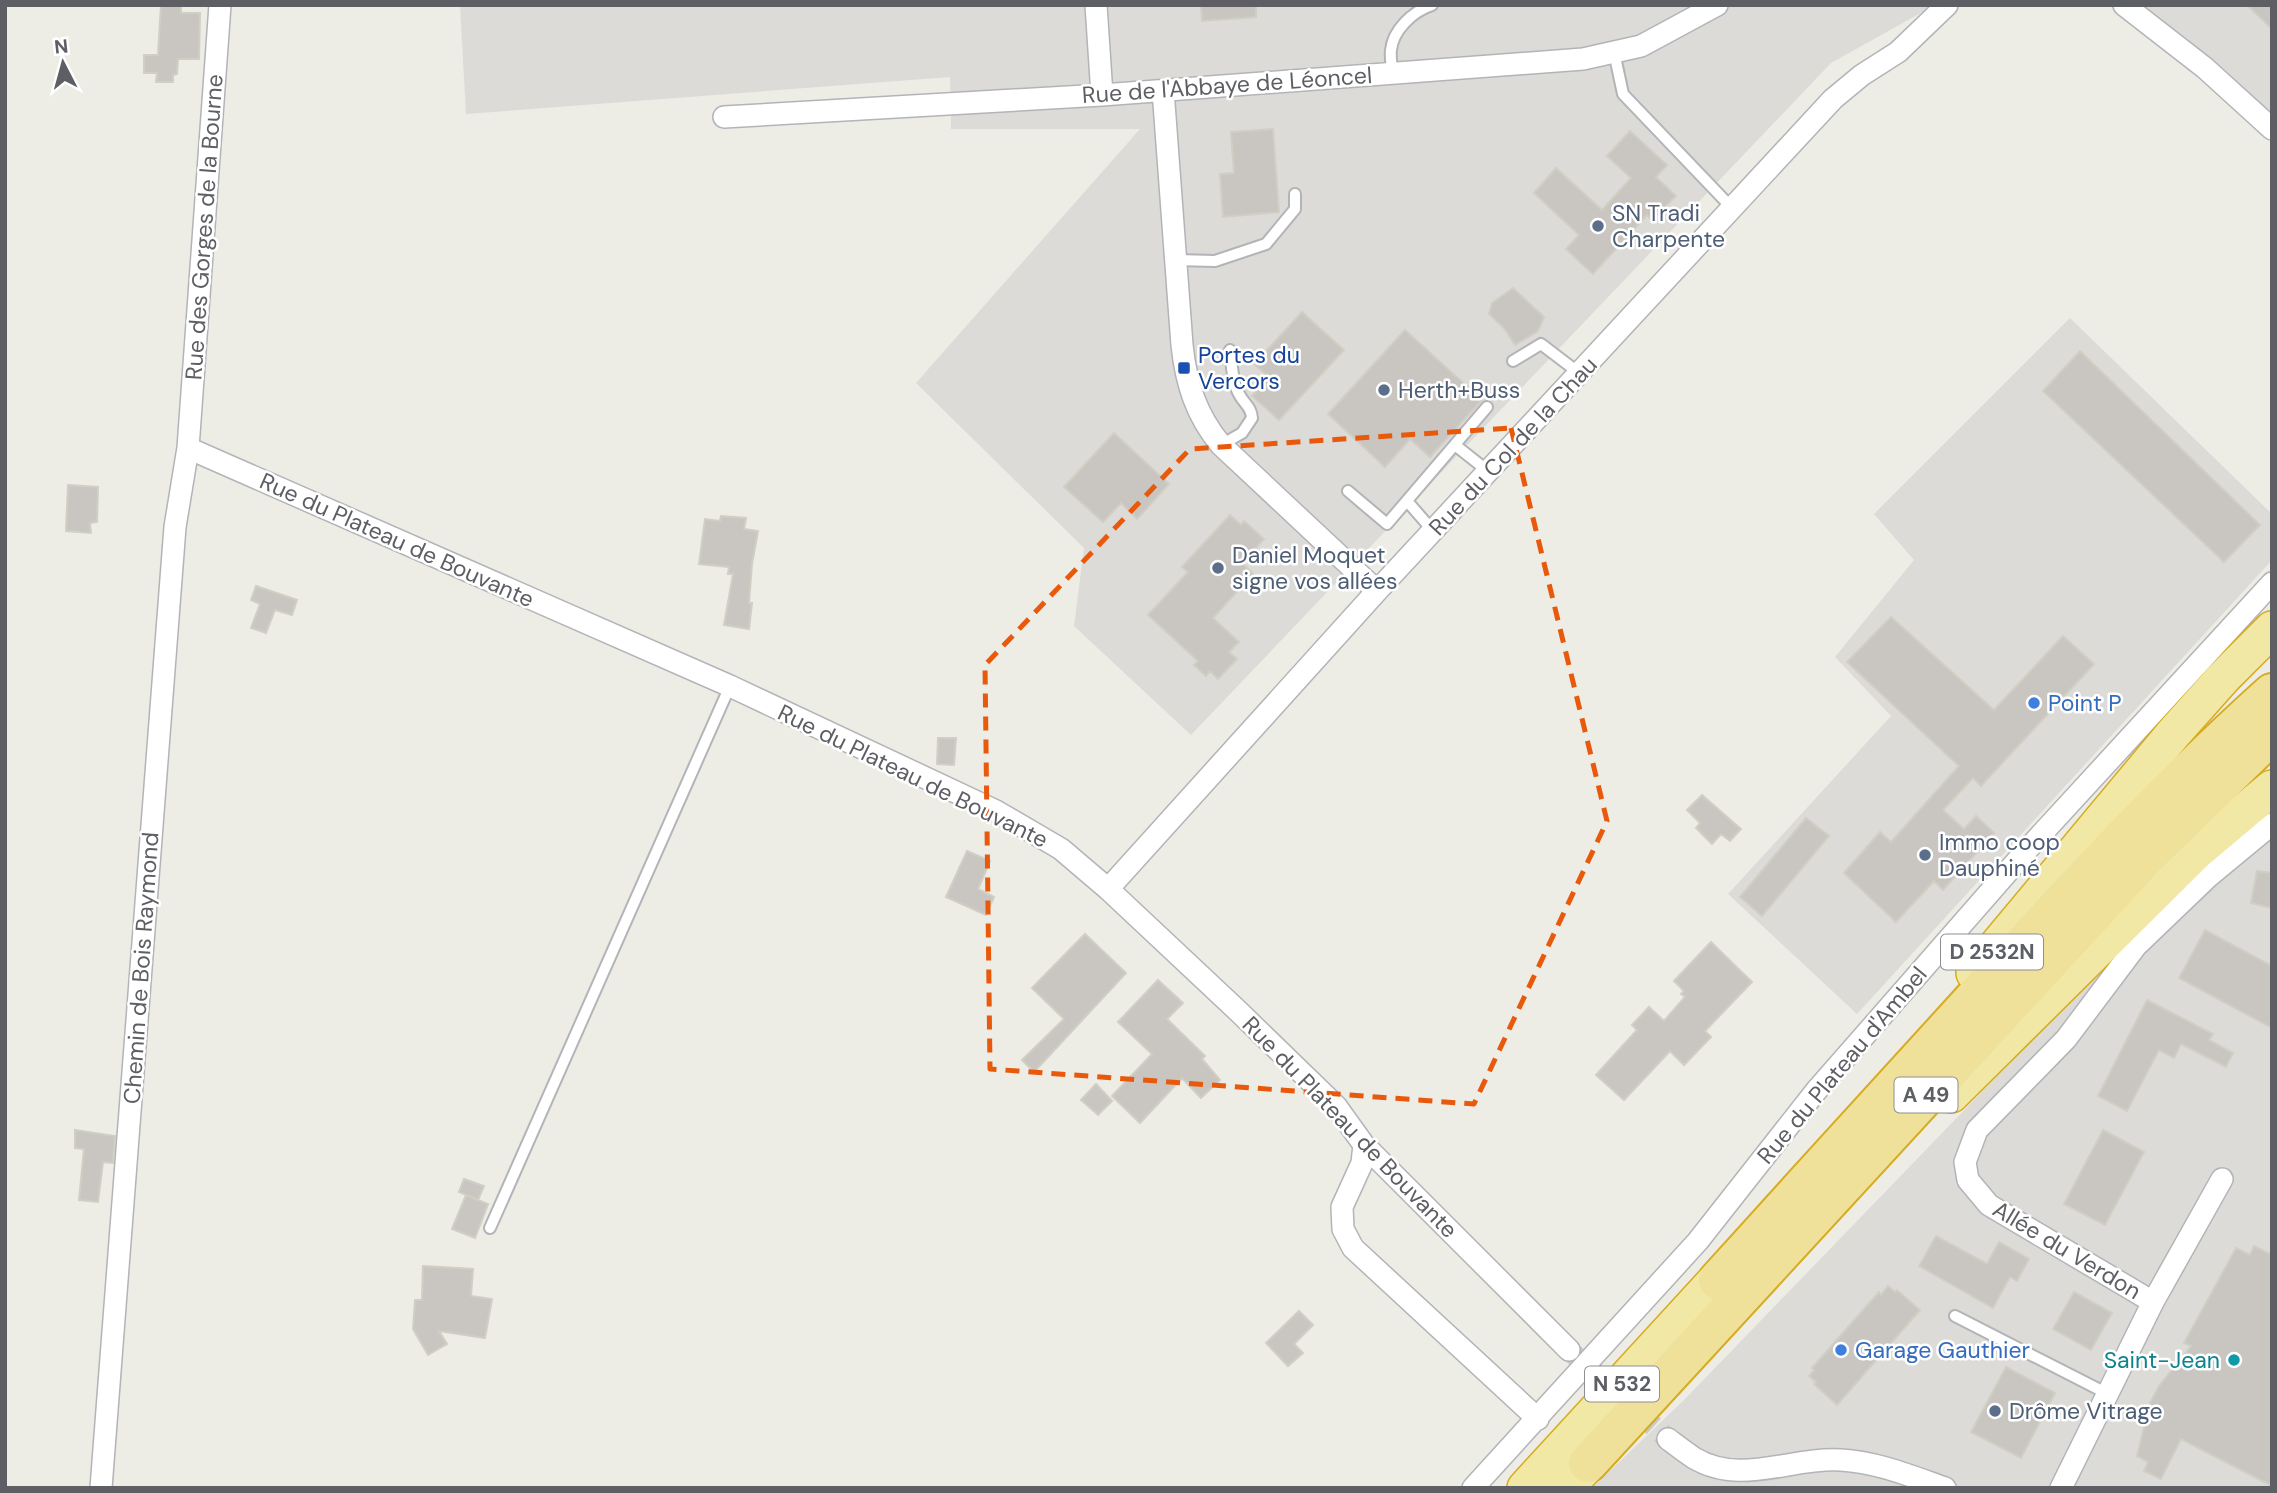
<svg xmlns="http://www.w3.org/2000/svg" width="2277" height="1493" font-family="'DM Sans',sans-serif">
<style>
.industrial{fill:#dcdbd7}
.building{fill:#c9c6c2;stroke:#d1cec4;stroke-width:2}
.lines{fill:none;stroke-linecap:round;stroke-linejoin:round}
.minor-tunnel{stroke:#c9c9c5;stroke-width:21;stroke-dasharray:21 10;stroke-linecap:butt}
.service-casing{stroke:#b2b4b8;stroke-width:14}
.minor-casing{stroke:#b2b4b8;stroke-width:24}
.trunk-casing{stroke:#d6ab1d;stroke-width:38}
.motorway-casing{stroke:#d6ab1d;stroke-width:42}
.service{stroke:#fff;stroke-width:10}
.minor{stroke:#fff;stroke-width:21}
.trunk{stroke:#f2e8a6;stroke-width:35}
.motorway{stroke:#f0e19a;stroke-width:38}
.marked{fill:none;stroke:#e8590c;stroke-width:5;stroke-dasharray:14 9;stroke-linejoin:round}
.service-dot{fill:#5c6f8a;stroke:#fff;stroke-width:2.5}
.transit-dot{fill:#1a4fb4;stroke:#fff;stroke-width:2.5}
.shop-dot{fill:#3f7fe0;stroke:#fff;stroke-width:2.5}
.culture-dot{fill:#0f9aa8;stroke:#fff;stroke-width:2.5}
.labels{text-anchor:middle;stroke-width:5;stroke-linejoin:round;paint-order:stroke}
.shield{fill:#fff;stroke:#8e8f92;stroke-width:2}
.shield-label{font-size:21px;font-weight:bold;fill:#5d5f64}
.street-label{font-size:23px;fill:#5d5f64;stroke:#fff}
.service-label{font-size:23px;fill:#4e5e75;stroke:#fff;text-anchor:start}
.transit-label{font-size:23px;fill:#164399;stroke:#fff;text-anchor:start}
.shop-label{font-size:23px;fill:#366cbe;stroke:#fff;text-anchor:start}
.culture-label{font-size:23px;fill:#0d838f;stroke:#fff;text-anchor:end}
</style>
<rect width="100%" height="100%" fill="#edece5"/>
<path class="industrial" d="M460 5H1935L1831 63 1191 735 1074 626 1084 548 916 383 1140 129H951L950 77 466 114Z
M2141 5H2272V119Z
M2070 318 2272 514V560L1857 1014 1728 894 1891 716 1835 657 1914 560 1874 514Z
M2272 810V1488H1592L1684 1400 2181 886Z"/>
<path class="building" d="M161 5H181V13H200L199 59H178L177 74 173 75V82H156L157 73H144V55H158Z
M1201 5H1256V17L1202 21Z
M2247 5H2272V29Z
M1273 129 1279 212 1223 217 1220 174 1234 173 1231 132Z
M1630 131 1667 165 1656 177 1676 196 1652 220 1647 215 1593 274 1566 249 1579 235 1534 193 1556 168 1602 210 1631 178 1607 156Z
M1513 288 1544 317 1538 331 1515 345 1504 328 1489 314 1492 303Z
M1302 312 1344 350 1279 420 1252 396 1269 377 1254 364Z
M1405 330 1482 400 1430 457 1410 439 1385 467 1328 414Z
M2080 351 2260 525 2224 562 2043 391Z
M1114 433 1169 484 1137 519 1121 503 1103 522 1064 487Z
M68 485 98 487 97 522 90 523 91 533 66 531Z
M1230 515 1241 525 1244 521 1264 539 1242 563 1253 574 1213 618 1239 642 1229 652 1237 659 1218 679 1210 671 1206 676 1194 665 1198 661 1148 615 1188 572 1182 567Z
M721 516 746 518 744 529 758 531 752 564 749 603H752L749 629 724 625 733 574H728L729 567 699 564 705 519 720 521Z
M256 586 297 600 292 615 275 610 266 633 251 628 260 604 251 600Z
M1891 617 1994 710 2063 636 2094 664 1981 786 1973 778 1943 810 1964 829 1976 816 1994 833 1943 890 1934 881 1896 922 1844 873 1880 832 1891 842 1959 766 1847 662Z
M938 738H956L954 765 937 764Z
M1702 795 1741 829 1730 841 1721 834 1712 844 1696 828 1700 823 1687 810Z
M1806 818 1829 836 1762 916 1740 897Z
M967 851 990 861 978 889 994 897 986 915 946 897Z
M2257 871 2272 873V908L2251 903Z
M2205 930 2272 966V1028L2179 978Z
M1085 934 1126 973 1034 1072 1022 1060 1064 1019 1032 988Z
M1711 942 1752 982 1705 1031 1711 1037 1684 1065 1670 1051 1624 1100 1596 1075 1637 1030 1632 1025 1649 1007 1664 1021 1685 997 1681 994 1684 991 1674 981Z
M1158 980 1183 1003 1167 1019 1205 1056 1202 1059 1220 1080 1201 1098 1182 1078 1140 1123 1112 1096 1152 1054 1118 1022Z
M2147 1000 2213 1034 2209 1040 2233 1053 2226 1067 2181 1044 2174 1058 2159 1050 2127 1111 2098 1096Z
M1096 1084 1112 1101 1098 1115 1081 1100Z
M75 1130 115 1136 113 1163 103 1162 98 1202 79 1200 84 1149 75 1148Z
M2103 1130 2144 1152 2105 1225 2064 1204Z
M464 1179 484 1186 478 1200 459 1192Z
M466 1195 488 1204 475 1238 452 1229Z
M1936 1236 1987 1264 1999 1242 2029 1259 2017 1281 2010 1277 1993 1308 1919 1266Z
M2254 1246 2272 1255V1486L2181 1439 2161 1479 2144 1471 2148 1462 2137 1456 2150 1403 2159 1386 2191 1346 2184 1343 2236 1248 2250 1255Z
M423 1266 473 1269 471 1296 492 1299 485 1338 439 1331 447 1344 428 1355 413 1329 415 1300H422Z
M1888 1286 1895 1292 1897 1290 1920 1310 1837 1405 1814 1384 1816 1382 1809 1376 1814 1370 1812 1368 1879 1292 1881 1295Z
M2074 1292 2112 1313 2091 1350 2053 1329Z
M1299 1311 1313 1325 1294 1344 1303 1353 1288 1366 1266 1343Z
M2006 1367 2055 1393 2021 1458 1971 1432Z"/>
<g class="lines">
<path class="minor-tunnel" d="M1569 1350 1668 1439"/>
<g class="service-casing">
<path id="service" d="M1614 52 1623 94 1732 208
M1392 73C1392 66 1390 57 1391 50 1393 30 1413 11 1432 5
M1176 260 1215 261 1266 244 1295 209V194
M1513 361 1541 344 1579 373
M1221 445 1242 433 1252 418C1251 406 1244 404 1239 394 1232 382 1232 364 1230 350
M1455 445 1489 472
M1348 491 1387 524 1487 407
M1407 501 1434 532
M490 1228 730 686
M1955 1316 2108 1394"/>
</g>
<g class="minor-casing">
<path id="minor" d="M1096 5 1102 95
M2124 5 2205 68 2272 129
M1163 90 1182 345C1186 383 1196 415 1221 445L1377 591
M724 117 1102 95 1583 59 1641 46 1717 5
M188 448 730 686 996 811 1061 849 1108 889 1238 1011 1336 1106 1364 1145 1569 1350
M1108 889 1377 591 1833 99 1862 75 1898 52 1947 5
M1364 1145 1362 1163 1342 1207 1343 1229 1353 1248 1538 1419
M2153 1302 1989 1205 1968 1180 1965 1162 1977 1130 2066 1039 2136 946 2208 877 2272 824
M1668 1439C1676 1445 1685 1452 1694 1458 1741 1486 1791 1457 1841 1460 1877 1462 1911 1476 1945 1488
M101 1488 175 527 188 448 220 5
M1473 1488 1698 1241 1816 1091 2025 852 2272 583
M2061 1488 2153 1302 2222 1179"/>
</g>
<g class="trunk-casing">
<path id="trunk" d="M1974 973 2173 734 2223 678 2272 629
M1951 1095 2196 852 2272 788
M1525 1488 1737 1257
M1566 1488 1607 1444"/>
</g>
<g class="motorway-casing">
<path id="motorway" d="M1718 1280C1801 1188 1884 1097 1968 1005 2065 897 2164 790 2272 693
M1588 1463 2144 859 2272 734"/>
</g>
<use href="#service" class="service"/>
<use href="#minor" class="minor"/>
<use href="#trunk" class="trunk"/>
<use href="#motorway" class="motorway"/>
</g>
<path class="marked" d="M1511 428 1607 821 1474 1104 990 1069 985 665 1190 449Z"/>
<g class="service-dot">
<circle cx="1598" cy="226" r="7"/>
<circle cx="1384" cy="390" r="7"/>
<circle cx="1218" cy="568" r="7"/>
<circle cx="1925" cy="855" r="7"/>
<circle cx="1995" cy="1411" r="7"/>
</g>
<rect class="transit-dot" x="1177" y="361" width="14" height="14" rx="3.5"/>
<g class="shop-dot">
<circle cx="2034" cy="703" r="7"/>
<circle cx="1841" cy="1350" r="7"/>
</g>
<circle class="culture-dot" cx="2234" cy="1360" r="7"/>
<g class="labels">
<g class="shield">
<rect x="1941" y="934.5" width="102" height="35" rx="5"/>
<rect x="1894.5" y="1077.5" width="63" height="35" rx="5"/>
<rect x="1585" y="1366.5" width="74" height="35" rx="5"/>
</g>
<g class="shield-label">
<text x="1992" y="959">D 2532N</text>
<text x="1926" y="1102">A 49</text>
<text x="1622" y="1391">N 532</text>
</g>
<g class="street-label">
<text transform="translate(1227 85) rotate(-4)" y="8">Rue de l'Abbaye de Léoncel</text>
<text transform="translate(204 227) rotate(-86)" y="8">Rue des Gorges de la Bourne</text>
<text transform="translate(1513 446) rotate(-47)" y="8">Rue du Col de la Chau</text>
<text transform="translate(397 540) rotate(24)" y="8">Rue du Plateau de Bouvante</text>
<text transform="translate(913 776) rotate(26)" y="8">Rue du Plateau de Bouvante</text>
<text transform="translate(141 968) rotate(-86)" y="8">Chemin de Bois Raymond</text>
<text transform="translate(1842 1065) rotate(-50)" y="8">Rue du Plateau d'Ambel</text>
<text transform="translate(1350 1127) rotate(46)" y="8">Rue du Plateau de Bouvante</text>
<text transform="translate(2067 1250) rotate(31)" y="8">Allée du Verdon</text>
</g>
<g class="service-label">
<text x="1612" y="221">SN Tradi<tspan x="1612" dy="26">Charpente</tspan></text>
<text x="1398" y="398">Herth+Buss</text>
<text x="1232" y="563">Daniel Moquet<tspan x="1232" dy="26">signe vos allées</tspan></text>
<text x="1939" y="850">Immo coop<tspan x="1939" dy="26">Dauphiné</tspan></text>
<text x="2009" y="1419">Drôme Vitrage</text>
</g>
<g class="transit-label">
<text x="1198" y="363">Portes du<tspan x="1198" dy="26">Vercors</tspan></text>
</g>
<g class="shop-label">
<text x="2048" y="711">Point P</text>
<text x="1855" y="1358">Garage Gauthier</text>
</g>
<g class="culture-label">
<text x="2220" y="1368">Saint-Jean</text>
</g>
</g>
<rect width="2277" height="1493" fill="none" stroke="#5d5f64" stroke-width="14"/>
<g transform="translate(63 63) rotate(354)" stroke="#ffffff" stroke-width="5" paint-order="stroke">
<path d="M0-5L12 26L0 18L-12 26Z" fill="#5d5f64"/>
<text y="-10" font-size="19" font-weight="bold" text-anchor="middle" fill="#5d5f64">N</text>
</g>
</svg>
